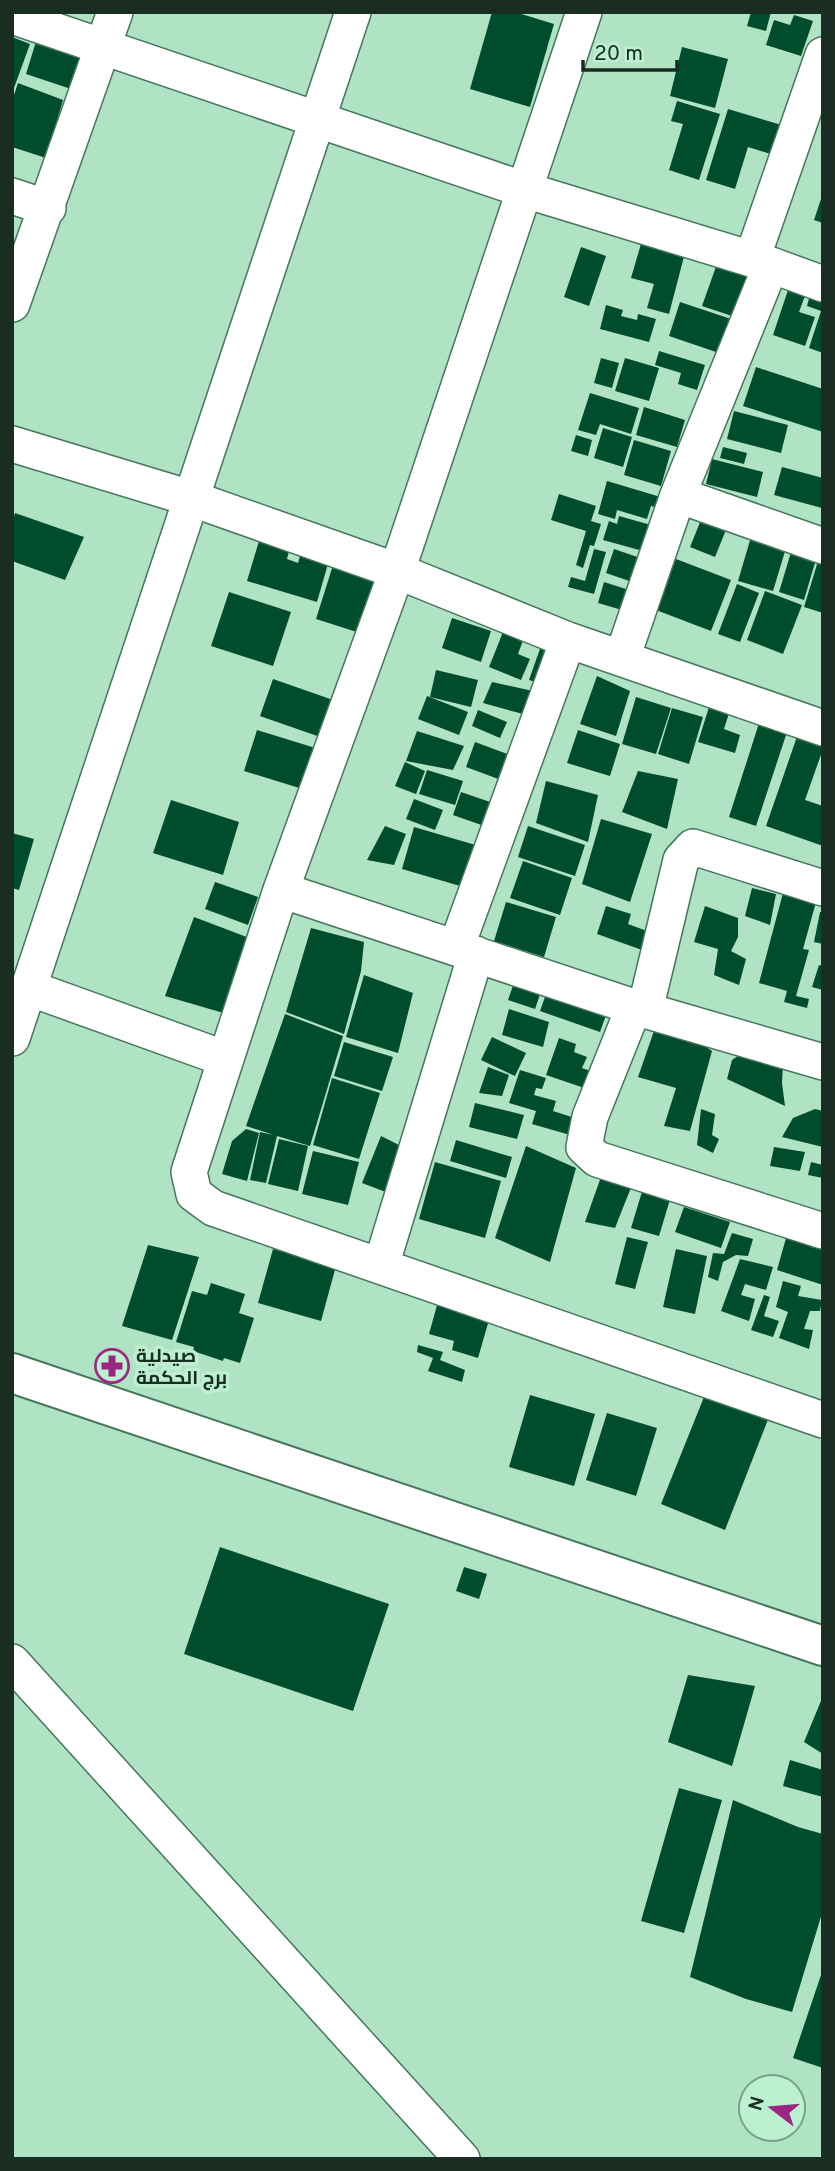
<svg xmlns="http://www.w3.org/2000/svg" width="835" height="2171" font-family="Overpass,Cairo,sans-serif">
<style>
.building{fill:#004d2e}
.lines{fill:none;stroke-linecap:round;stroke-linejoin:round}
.minor-casing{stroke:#46765b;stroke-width:38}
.tertiary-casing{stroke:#46765b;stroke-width:42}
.minor{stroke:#fff;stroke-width:35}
.tertiary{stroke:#fff;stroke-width:38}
.labels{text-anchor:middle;stroke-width:7;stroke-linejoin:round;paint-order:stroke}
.poi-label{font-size:19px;font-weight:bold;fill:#192d22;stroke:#bdf0d1;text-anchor:start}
</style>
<rect width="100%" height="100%" fill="#b0e3c4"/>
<path class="building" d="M492 12H515L554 24 530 107 470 89Z
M751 12H771L766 31 747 26Z
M794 15 813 21 801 56 766 45 774 20 790 25Z
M38 35 87 51 74 90 26 74Z
M12 37 30 44 14 88 12 87Z
M682 47 728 59 715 108 670 96Z
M18 83 63 100 46 158 12 147V101Z
M677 101 720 114 699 180 669 170 683 124 671 121Z
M728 109 785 126 777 156 748 147 735 189 706 180Z
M823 193V223L814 220Z
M643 237 686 249 669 314 647 308 654 284 631 278Z
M581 247 606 256 589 306 564 297Z
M718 261 753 272 738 318 702 306Z
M789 287 806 293 799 312 815 317 805 346 773 335Z
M811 291 823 295V353L809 348 821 311 807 306Z
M680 302 731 319 719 353 669 336Z
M606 305 623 310 621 316 637 320 638 314 656 319 649 342 600 329Z
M659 351 705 365 697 390 678 384 681 373 655 365Z
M601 358 619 363 612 388 594 383Z
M625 358 659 368 649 401 615 391Z
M756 367 823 389V432L743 406Z
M590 393 639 408 631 434 600 424 596 435 578 430Z
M644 407 685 420 677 447 636 435Z
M734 411 788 425 781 453 727 439Z
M603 428 632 437 623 467 594 458Z
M576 435 592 440 588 456 571 451Z
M634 440 671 451 661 486 624 475Z
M723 447 747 453 744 464 720 458Z
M712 459 763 472 757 497 706 484Z
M782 467 823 478 822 508 774 495Z
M607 481 664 498 661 509 651 506 647 519 617 510 615 519 598 514Z
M559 494 596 506 591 521 601 524 594 546 590 545 583 568 576 565 586 531 551 520Z
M705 510 730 520 715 557 690 547Z
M15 513 84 537 65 580 12 561V522Z
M619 516 658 527 650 553 603 540 609 521 617 524Z
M262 531 292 540 287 559 298 563 304 542 332 550 317 602 247 581Z
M751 537 786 548 773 591 738 581Z
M594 549 606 552 594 594 568 587 571 577 585 581Z
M614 549 646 560 638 584 606 573Z
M792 549 817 556 804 600 779 592Z
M676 559 731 580 711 631 656 610Z
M818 561 823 562V613L804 607Z
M334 562 378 576 360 633 316 619Z
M604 582 629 590 622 610 598 603Z
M737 584 759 593 740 642 718 634Z
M765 591 802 605 783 654 747 640Z
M229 592 291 612 273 666 211 646Z
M452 618 491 631 481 662 442 648Z
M505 627 525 635 518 654 530 659 521 680 489 667Z
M541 646 553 651 541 684 529 680Z
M436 670 478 680 471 707 430 697Z
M597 676 630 691 616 736 580 724Z
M273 679 336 701 323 738 260 716Z
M492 682 533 691 523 714 483 703Z
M427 696 468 712 459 735 418 719Z
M636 697 671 708 656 754 622 744Z
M710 704 730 710 724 729 740 735 735 753 698 742Z
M672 708 703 717 689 764 658 754Z
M478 710 507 722 500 738 472 726Z
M760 720 788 729 756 826 729 817Z
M800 728 823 736V749L805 800 823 806V846L766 826Z
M257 730 322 750 309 791 244 771Z
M578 730 620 744 610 776 567 763Z
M417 731 464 746 453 770 406 761Z
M475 742 510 755 501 780 466 767Z
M405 762 425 771 416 794 395 786Z
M427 770 463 781 455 805 419 794Z
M638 771 678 779 667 829 622 812Z
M546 781 598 795 588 842 536 823Z
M461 792 496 804 487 827 453 815Z
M414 799 443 810 435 830 406 819Z
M171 800 239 822 223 875 153 853Z
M601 819 652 834 630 902 582 884Z
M385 826 406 834 394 865 367 860Z
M528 826 585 845 575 876 518 857Z
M414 827 479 846 467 888 402 869Z
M12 833 34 839 19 890 12 888Z
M523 861 572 878 560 915 510 898Z
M215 882 258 897 248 925 205 909Z
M752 888 776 894 770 925 745 916Z
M783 893 816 902 803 949 809 950 796 996 809 999 807 1008 784 1002 787 991 759 983Z
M506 902 556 917 544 957 494 941Z
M606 906 631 914 628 924 655 934 645 951 597 934Z
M705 906 738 918V937L731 951 746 959 739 985 714 975 718 949 694 942Z
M820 912H823V944L814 942Z
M194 917 252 939 227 1014 165 996Z
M311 928 364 942 361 971 344 1034 286 1012Z
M819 965 823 966V990L812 987Z
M518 971 545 980 535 1009 508 1000Z
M364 975 413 993 398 1053 346 1037Z
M550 983 610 1004 600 1032 540 1011Z
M509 1009 549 1022 543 1047 502 1035Z
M285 1014 343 1036 310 1146 277 1136 266 1183 250 1180 260 1132 274 1135 246 1126Z
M655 1028 681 1030 712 1051 690 1131 664 1126 676 1088 638 1077Z
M492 1037 526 1053 515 1076 481 1060Z
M559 1038 576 1044 574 1052 587 1057 582 1068 602 1075 596 1092 546 1075Z
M344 1042 393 1057 382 1091 334 1076Z
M744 1052 783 1064 782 1083 785 1106 727 1079 732 1060Z
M488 1067 509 1075 502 1096 479 1093Z
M520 1070 546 1078 542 1089 536 1088 534 1095 556 1101 553 1111 575 1118 570 1135 532 1124 536 1111 509 1103Z
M332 1078 380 1093 359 1159 313 1145Z
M475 1103 524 1115 517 1139 469 1127Z
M701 1109 715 1114 712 1135 719 1139 713 1153 697 1145Z
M815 1109 823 1111V1147L782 1137 793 1118Z
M246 1129 259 1133 247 1181 222 1174 232 1141Z
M381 1136 409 1150 391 1194 362 1183Z
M279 1139 308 1146 298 1191 268 1184Z
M456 1140 512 1157 506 1178 450 1161Z
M526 1146 576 1168 550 1262 495 1238Z
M774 1147 805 1152 800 1171 770 1166Z
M313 1151 359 1162 348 1205 302 1194Z
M435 1162 501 1181 485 1238 419 1219Z
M811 1162 823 1165V1178L808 1175Z
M602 1174 632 1185 615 1228 585 1222Z
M644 1185 672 1193 659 1236 631 1228Z
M684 1207 730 1222 721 1248 675 1232Z
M788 1231 812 1239 811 1247 823 1250V1285L777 1270Z
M732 1233 753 1239 748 1256 736 1255 723 1262 718 1281 708 1277 713 1253 724 1254Z
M627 1237 648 1242 635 1289 615 1284Z
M148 1245 199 1257 172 1340 122 1326Z
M273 1249 336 1266 321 1321 258 1303Z
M676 1249 707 1256 695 1314 663 1307Z
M740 1259 773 1267 766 1290 745 1284 741 1295 755 1299 749 1321 721 1311Z
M783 1281 801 1286 798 1296 822 1300 820 1311H810L804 1329 813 1330 809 1349 779 1338 788 1312 776 1307Z
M211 1283 245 1294 239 1313 254 1318 240 1363 224 1358 223 1361 193 1351 194 1347 176 1342 192 1291 207 1295Z
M764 1295 770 1297 764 1316 779 1321 773 1337 751 1330Z
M439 1298 491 1313 478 1358 452 1350 454 1341 429 1334Z
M418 1345 443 1352 440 1360 465 1370 462 1382 428 1371 433 1358 417 1352Z
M706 1392 769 1417 725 1530 661 1504Z
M530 1395 595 1414 574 1486 509 1467Z
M607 1413 657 1428 636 1496 586 1480Z
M220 1547 389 1604 353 1711 184 1654Z
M464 1567 487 1574 479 1599 456 1591Z
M688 1675 755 1686 732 1766 668 1742Z
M823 1696V1754L804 1742Z
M790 1760 823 1770V1797L783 1786Z
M679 1788 722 1800 684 1933 641 1921Z
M733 1800 798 1827 823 1834V1910L792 2012 746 1999 690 1977Z
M822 1972H823V2068L793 2058Z"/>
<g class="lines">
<g class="minor-casing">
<path id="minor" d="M584 12 397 571 281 890 189 1172 194 1194 213 1208 823 1420
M12 16 525 190 771 265 823 284
M12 196 48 208
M752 259 823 55
M771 265 678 495 823 546
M12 304 115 12
M12 444 190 498 397 571 568 640 823 728
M622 658 678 495
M281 890 634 1007 823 1062
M456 948 568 640
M29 988 226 1059
M634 1007 590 1117 584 1147 597 1159 823 1231
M645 1010 681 860 693 847 823 888
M12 1038 353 12
M381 1266 476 954
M12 1662 462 2159"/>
</g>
<g class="tertiary-casing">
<path id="tertiary" d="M12 1373 823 1646"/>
</g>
<use href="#minor" class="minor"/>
<use href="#tertiary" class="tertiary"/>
</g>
<defs>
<g id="pharmacy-ring" transform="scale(1.75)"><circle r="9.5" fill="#bdf0d1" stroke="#9c2782" stroke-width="1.5"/><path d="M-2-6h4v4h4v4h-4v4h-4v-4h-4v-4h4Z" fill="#9c2782"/></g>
</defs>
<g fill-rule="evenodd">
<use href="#pharmacy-ring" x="112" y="1366"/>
</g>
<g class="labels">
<g class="poi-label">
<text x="136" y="1362">صيدلية<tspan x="136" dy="22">برج الحكمة</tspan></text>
</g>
</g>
<rect width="835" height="2171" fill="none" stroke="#192d22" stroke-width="28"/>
<g transform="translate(772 2108) rotate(286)"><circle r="33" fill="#bdf0d1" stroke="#7ba28b" stroke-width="2"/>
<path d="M0-5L12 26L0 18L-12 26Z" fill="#9c2782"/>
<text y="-10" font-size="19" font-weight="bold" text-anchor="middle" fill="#192d22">N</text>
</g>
<path d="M583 60v10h94v-10" fill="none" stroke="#192d22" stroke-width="3.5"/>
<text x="594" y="60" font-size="21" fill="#192d22" stroke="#bdf0d1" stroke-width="5" paint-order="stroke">20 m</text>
</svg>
